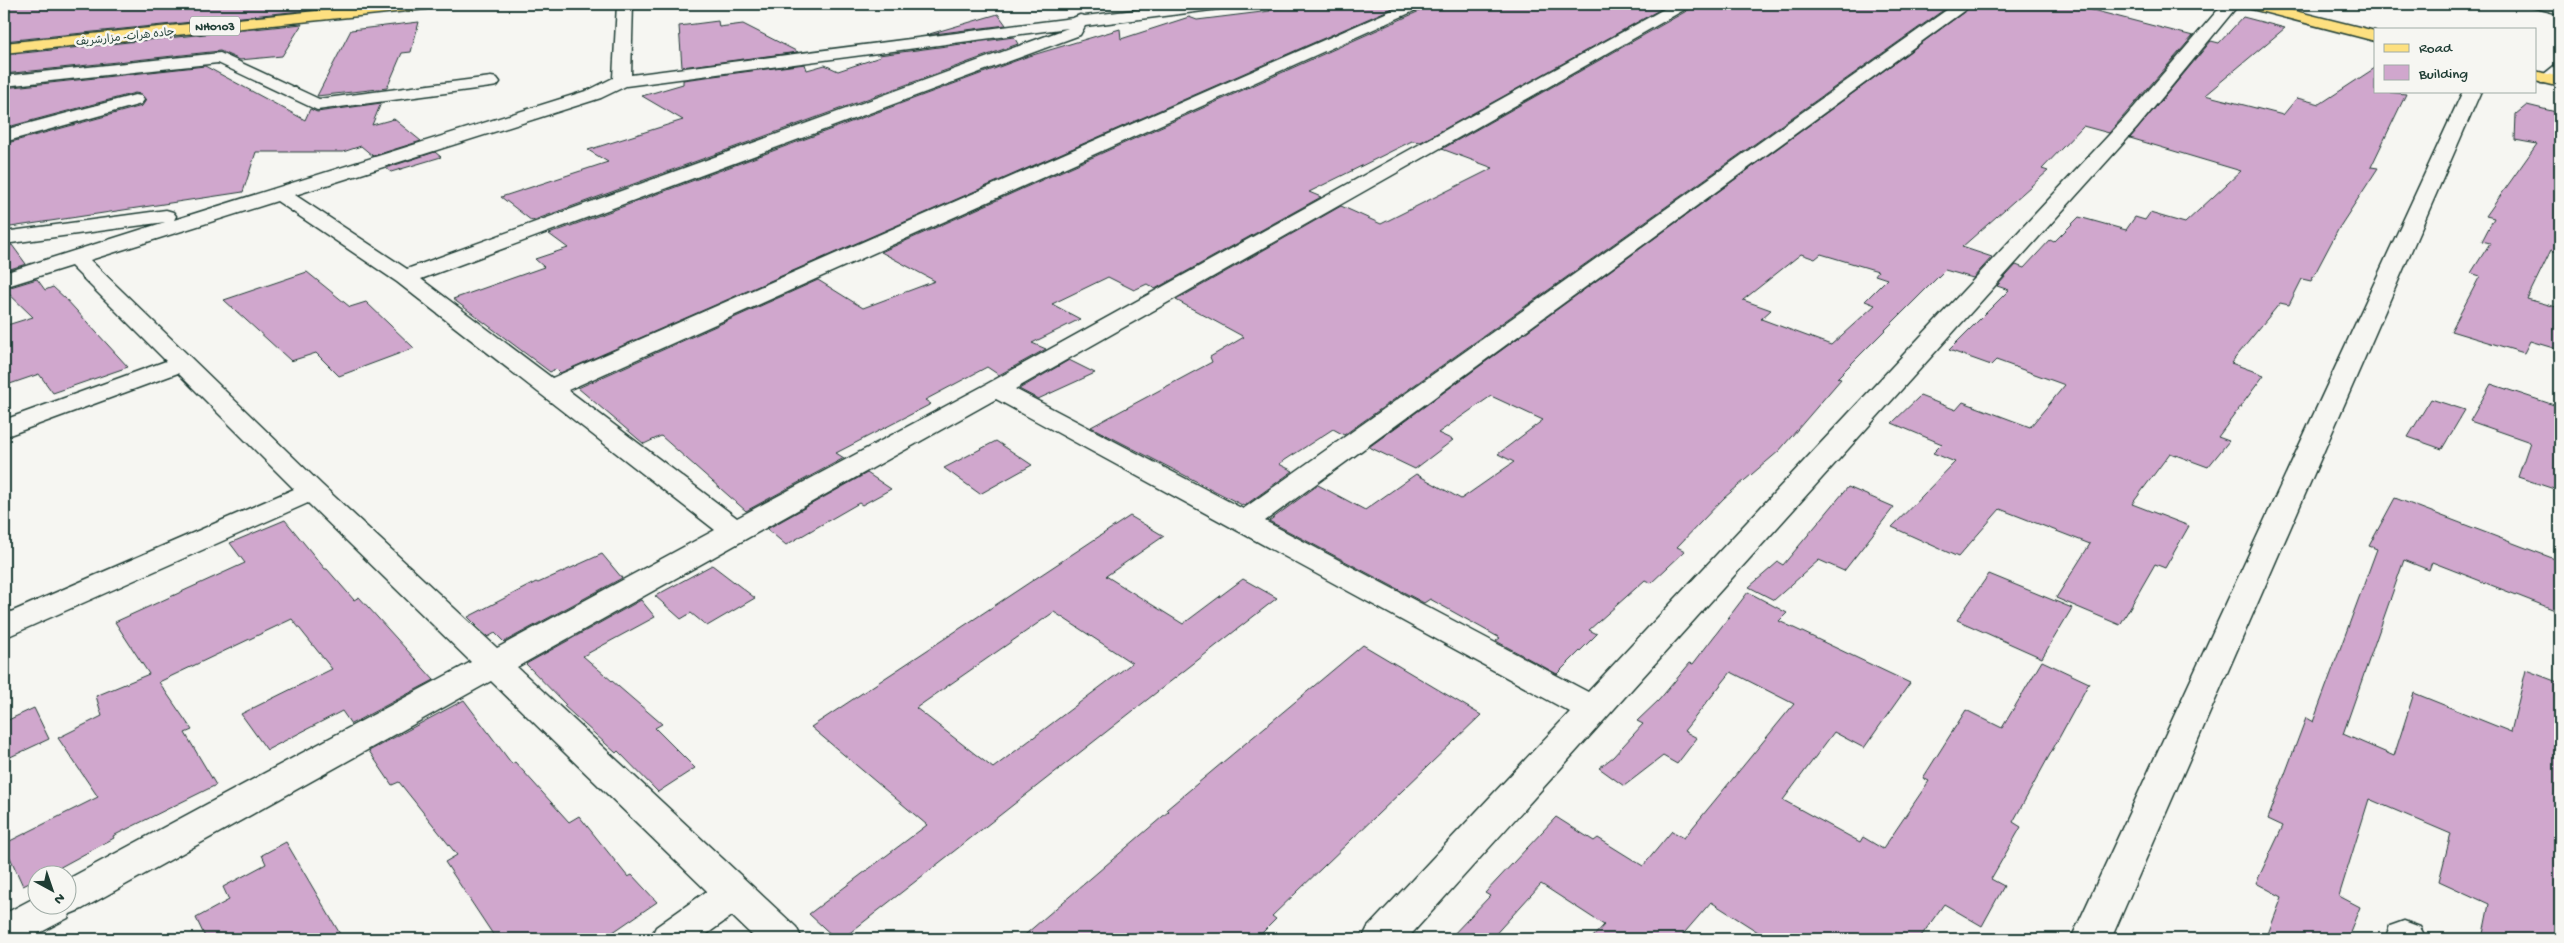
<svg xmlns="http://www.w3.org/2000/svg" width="2564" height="943" font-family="'Gochi Hand','Playpen Sans Arabic',sans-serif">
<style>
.building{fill:#d0a7cd;stroke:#1f3d34;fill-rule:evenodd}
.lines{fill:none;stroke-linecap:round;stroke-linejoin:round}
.street-casing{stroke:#1f3d34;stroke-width:3}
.primary-casing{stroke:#1f3d34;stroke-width:3}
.highway-casing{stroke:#1f3d34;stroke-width:3}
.street{fill:#f6f6f2;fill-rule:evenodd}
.primary{fill:#fde080;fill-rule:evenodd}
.highway{fill:#fde080;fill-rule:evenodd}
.labels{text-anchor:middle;stroke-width:5;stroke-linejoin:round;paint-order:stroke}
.far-street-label{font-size:11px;fill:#1f3d34;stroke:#f6f6f2}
.shield{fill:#f6f6f2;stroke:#60746d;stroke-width:1}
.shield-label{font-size:12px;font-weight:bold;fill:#1f3d34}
</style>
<rect width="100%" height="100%" fill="#f6f6f2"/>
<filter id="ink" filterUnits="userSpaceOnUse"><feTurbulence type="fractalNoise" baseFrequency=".02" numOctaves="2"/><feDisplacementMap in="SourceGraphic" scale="10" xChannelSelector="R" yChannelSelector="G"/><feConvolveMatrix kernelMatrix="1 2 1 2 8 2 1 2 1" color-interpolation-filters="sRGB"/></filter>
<g filter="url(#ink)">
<path class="building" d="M4 4H315L311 10 4 41Z
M1323 4H1402L560 373 556 369 550 372 453 299 544 267 535 259 568 248 549 234 1026 57 1120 29 1121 39 1189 17 1197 20 1270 11 1269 9Z
M1428 4H1670L1421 142 1412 141 1309 192 1321 197 1155 289 1147 284 1134 290 1108 277 1052 304 1080 319 1032 343 1046 349 999 375 987 367 925 400 931 404 836 453 844 458 746 511 661 436 644 444 578 388 818 280 863 308 935 281 881 252 1424 9Z
M1694 4H1952L1344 435 1333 429 1279 464 1293 471 1244 506 1091 427 1212 362 1210 357 1244 337 1176 300 1341 206 1381 224 1493 168 1442 149 1690 9Z
M1975 4H2069L2193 36 2109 133 2083 126 2042 169 2048 171 1962 247 1992 257 1973 278 1945 270 1837 378 1841 379 1779 451 1724 498 1677 547 1685 551 1651 583 1645 580 1589 630 1597 634 1557 674 1496 641 1500 638 1430 599 1424 603 1269 521 1318 485 1365 510 1416 474 1461 499 1514 462 1498 454 1543 420 1491 396 1438 433 1453 440 1415 469 1369 447ZM1801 254 1815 259 1821 254 1878 271 1875 275 1887 279 1865 301 1875 305 1831 345 1761 319 1771 310 1743 300Z
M998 14 1006 25 926 35Z
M2243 17 2285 28 2205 95 2283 115 2297 98 2320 104 2375 68V91L2406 94 2371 167 2378 168 2339 228 2311 281 2302 279 2289 305 2280 303 2231 363 2264 375 2218 437 2229 441 2208 467 2170 453 2132 504 2189 526 2165 568 2155 564 2120 625 2056 598 2090 544 2000 509 1958 557 1892 527 1955 462 1933 453 1942 444 1892 423 1920 396 1956 410 1963 402 2030 427 2065 385 1996 360 1991 365 1949 350 2009 290 1997 286 2016 265 2024 268 2050 240 2054 242 2079 217 2126 230 2135 217 2145 220 2150 213 2185 223 2241 171 2130 138 2211 41 2219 43Z
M718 21 719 27 743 24 798 52 682 67 679 26Z
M419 22 411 52 402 53 387 88 317 96 351 30Z
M302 24 282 56 240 60 220 51 4 74V55Z
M1014 37 1018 44 532 221 501 197 608 162 588 150 683 120 642 96 683 84V80L805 64 807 70 825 65 838 71 880 57 879 55Z
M205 66 305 120 310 109 317 112 381 103 372 125 394 119 421 141 373 156 361 146 343 152H256L243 192 4 228V144L142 106 146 100 141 94 135 93 4 128V88Z
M2527 105 2560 113V253L2551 250 2527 299 2560 308V350L2530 341 2524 353 2451 331 2480 276 2471 273 2490 243 2482 241 2494 218 2486 216 2537 144 2515 140 2516 114Z
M435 152 441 157 391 172 386 168Z
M12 245 26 264 4 271V246Z
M307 272 350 307 366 302 414 348 339 376 316 353 291 361 224 300Z
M37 279 45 290 53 287 66 299 128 367 53 393 39 374 4 386V326L33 317 4 289Z
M1069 360 1095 373 1038 399 1019 389Z
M2491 384 2560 407V491L2518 477 2530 442 2470 421Z
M2431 399 2465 410 2442 449 2408 437Z
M996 441 1032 465 980 494 944 468Z
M867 473 891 489 862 505 859 503 786 545 767 529Z
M1848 487 1894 507 1844 571 1819 560 1774 600 1749 587 1778 562 1783 565Z
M2395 498 2560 561V612L2432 562 2429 570 2404 560 2343 734 2394 756 2414 693 2511 732 2526 670 2560 683V939H2482L2489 904 2439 881 2451 834 2369 799 2339 896 2360 907 2347 939H2266L2282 897 2256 883 2283 826 2268 819 2306 718 2313 722 2377 549 2369 546Z
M1130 516 1164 536 1106 576 1183 624 1243 579 1277 598 842 939H836L809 914 927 825 811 727ZM1054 612 1132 663 993 768 916 708Z
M285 520 325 569H327L354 600 359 597 434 680 351 724 342 711 267 750 241 714 332 669 292 619 159 682 192 730 185 733 216 785 113 836 114 838 44 876H38V879L23 886 4 844 98 797 58 738 102 716 96 696 149 674 115 622 245 563 230 543Z
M602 554 622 578 504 642 495 633 488 637 468 617 536 582 538 583Z
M712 565 755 598 707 626 691 613 681 619 655 596Z
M1989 574 2072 608 2042 658 1957 620Z
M1748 592 1787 613 1779 621 1910 683 1864 748 1834 732 1783 800 1860 842 1863 837 1883 849 1929 781 1923 778 1966 710 2002 728 2042 661 2089 683 2013 822 2021 827 1991 879 2004 886 1982 926 1944 904 1919 939H1769L1711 902 1679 939H1591L1604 925 1541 884 1491 939H1449L1490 896 1485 893 1556 817 1594 841 1598 838 1643 866 1672 831 1684 838 1794 704 1731 672 1684 731 1697 738 1677 764 1663 756 1624 786 1599 768 1613 757 1643 724 1637 721 1659 700 1690 663 1693 664Z
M641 600 655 617 583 656 662 724 655 728 695 768 658 792 618 751 616 753 564 706 566 705 526 664Z
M1363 645 1481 715 1272 916 1276 919 1256 939H1020L1169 811 1167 809Z
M464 700 512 764 515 762 569 822 579 816 628 877 632 875 657 902 603 939H496L445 862 457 855 399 782 392 785 369 751Z
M34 708 49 739 4 760V722Z
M286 842 343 939H206L196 918 229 900 223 887 266 864 262 855Z"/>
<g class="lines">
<g class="street-casing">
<path id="street" d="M617 4H633L631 75 1073 18 1080 15 1085 16 1185 4H1227L1219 9 1085 26 1080 35 421 279 552 378 1406 4H1426L1423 7 568 390 737 518 987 384 1673 4H1692L1689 7 1015 389 1243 509 1955 4H1973L1265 521 1588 692 2123 120 2223 4H2239L2137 128 1407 939H1362L1368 927 1570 712 996 399 517 667 796 927 802 939H756L732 916 700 939H650L656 927 707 891 491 681 82 909 70 914 68 918 28 939H4V914L38 896V906H68V879L471 662 308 503 4 638V615L294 489 178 373 4 437V420L166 361 71 266 4 287V273L165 222 4 244V232L166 210 173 212 176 216 174 220 589 90 613 78ZM1068 28 407 269 295 195 601 98 626 86ZM277 201 397 282 715 530 497 648 322 485 90 260Z
M2529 4H2560V14L2532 7Z
M220 53 319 99 491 77 497 78 500 82 497 86 491 87 317 110 218 63 4 86V76Z
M2560 65V78L2553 83H2541L2538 79 2554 66Z
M2463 91H2481L2111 939H2071Z
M135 95 141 96 144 100 141 104 4 142V130Z
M2404 921 2420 927 2426 939H2385L2390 926Z"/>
</g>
<g class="primary-casing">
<path id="primary" d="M2241 4H2267L2375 31V41L2244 7Z
M2535 71 2560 77V87L2535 81Z"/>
</g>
<g class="highway-casing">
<path id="highway" d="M384 4H434L426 9 4 53V43Z"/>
</g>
<use href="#street" class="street"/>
<use href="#primary" class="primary"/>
<use href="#highway" class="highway"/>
</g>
</g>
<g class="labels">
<g class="far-street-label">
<text transform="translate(125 36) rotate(-6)" y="4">جاده هرات- مزارشریف</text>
</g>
<rect class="shield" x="190" y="16.5" width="50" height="19" rx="4"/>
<g class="shield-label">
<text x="215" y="30">NH0103</text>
</g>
</g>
<rect width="2564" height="943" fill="none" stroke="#f6f6f2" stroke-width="20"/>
<rect x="10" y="10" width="2544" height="923" fill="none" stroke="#1f3d34" stroke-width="2" filter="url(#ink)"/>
<rect x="2374" y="28" width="162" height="65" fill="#f6f6f2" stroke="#a0aca6"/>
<rect x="2384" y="44" width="25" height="8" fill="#fde080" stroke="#a0aca6"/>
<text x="2419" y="52" font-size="15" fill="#1f3d34">Road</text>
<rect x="2384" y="65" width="25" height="15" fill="#d0a7cd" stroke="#a0aca6"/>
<text x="2419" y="78" font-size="15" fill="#1f3d34">Building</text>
<g transform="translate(52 890) rotate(140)"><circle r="24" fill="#f6f6f2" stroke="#a0aca6"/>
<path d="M0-4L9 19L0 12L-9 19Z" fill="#1f3d34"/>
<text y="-8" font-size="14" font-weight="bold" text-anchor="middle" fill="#1f3d34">N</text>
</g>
</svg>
